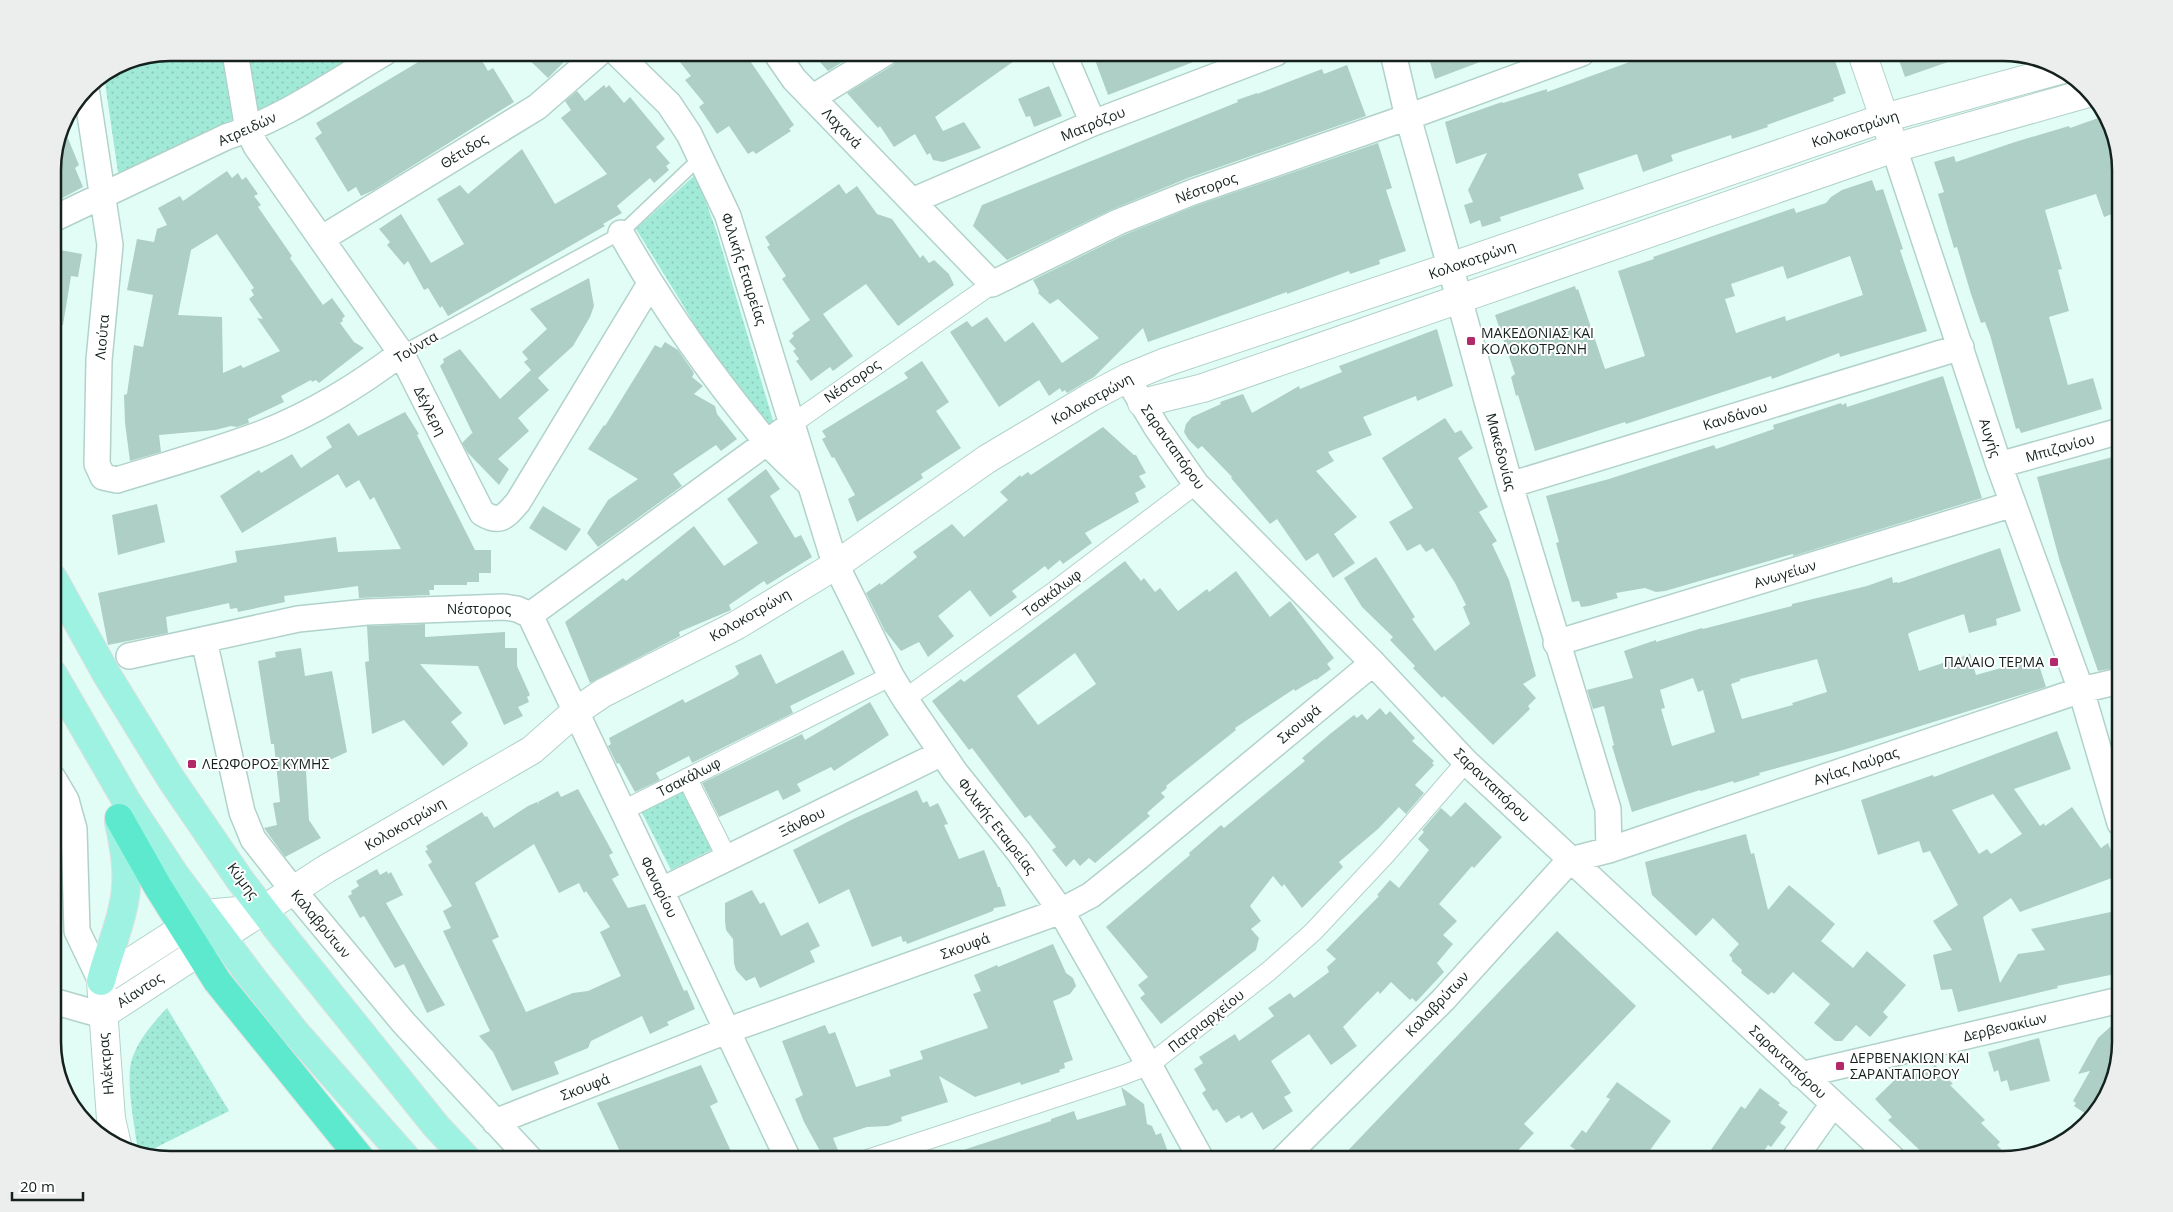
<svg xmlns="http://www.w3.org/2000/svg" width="2173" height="1212" font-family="'Open Sans',sans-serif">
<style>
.grass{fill:url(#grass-dots)}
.building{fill:#aecfc6;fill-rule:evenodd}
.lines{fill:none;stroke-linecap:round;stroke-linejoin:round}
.service-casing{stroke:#b1d2ca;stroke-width:15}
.pedestrian-casing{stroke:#b1d2ca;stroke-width:21}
.minor-casing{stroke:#b1d2ca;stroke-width:28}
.tertiary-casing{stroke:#b1d2ca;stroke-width:30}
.primary-casing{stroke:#dee0df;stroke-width:30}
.motorway-casing{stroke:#dee0df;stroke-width:30}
.service{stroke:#fff;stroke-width:12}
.pedestrian{stroke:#fff;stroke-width:19}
.minor{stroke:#fff;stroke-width:25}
.tertiary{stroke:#fff;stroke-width:28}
.primary{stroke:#9ef2e1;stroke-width:28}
.motorway{stroke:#5de9cd;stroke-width:28}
.poi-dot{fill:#b22969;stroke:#fff;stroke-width:2}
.labels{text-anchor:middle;stroke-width:4;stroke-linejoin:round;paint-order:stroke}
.street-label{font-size:14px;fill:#14211d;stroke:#fff}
.poi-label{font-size:14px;fill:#14211d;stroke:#fff;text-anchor:start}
.rim{fill:none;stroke:#14211d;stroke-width:2.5}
</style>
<defs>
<pattern id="grass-dots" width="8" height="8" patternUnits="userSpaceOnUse" patternTransform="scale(1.25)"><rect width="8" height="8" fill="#a1ead8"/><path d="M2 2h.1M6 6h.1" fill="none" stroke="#8ac8b9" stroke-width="1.8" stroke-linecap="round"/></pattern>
</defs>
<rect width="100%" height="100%" fill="#e2fdf6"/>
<path class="grass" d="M170 53H223L235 131 120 186 104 76 125 61Z
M248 53H370L258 116Z
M696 174 717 233 775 427 759 436 680 300 636 229Z
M684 787 715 848 671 870 640 809Z
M167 1008 229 1111 145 1153 138 1151C135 1129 125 1078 132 1059 139 1039 152 1024 167 1008Z"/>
<path class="building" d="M435 52H477L488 71 493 68 514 102 374 190 361 196 356 187 348 192 315 138 322 133 316 123Z
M521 52H574L548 78Z
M672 52H744L794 125 789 129 791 131 756 154 753 151 748 154 729 126 717 134 699 107 704 103 685 80 691 76Z
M811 52H858L828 71Z
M899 52H1027L935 117 943 131 964 122 981 148 943 162 933 160 930 153 927 155 915 134 894 147 880 126 878 128 847 93 893 65 898 59Z
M1092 52H1214V54L1108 95Z
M1427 52H1500L1501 54 1435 79Z
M1657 52H1832L1846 93 1833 98 1834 101 1767 125 1768 127 1732 139 1731 135 1671 155 1673 161 1643 172 1637 154 1578 174 1584 189 1500 217 1501 221 1482 227 1480 220 1470 224 1464 205 1473 202 1468 190 1487 153 1456 164 1445 122 1502 102 1503 103 1547 89V92Z
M1896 52H1967L1968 55 1905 77Z
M1347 65 1366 116 1188 178 1113 209 1007 260 973 226 982 205 1238 102 1237 100 1257 93V94L1322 69 1324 74Z
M604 85 606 88 609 85 624 103 630 97 665 139 656 147 670 163 666 166 669 170 654 183 650 178 617 206 622 213 603 224 605 226 448 316 442 306 440 308 428 288 424 290 408 261 404 265 387 245 390 242 379 229 401 214 431 263 464 244 437 199 460 185 468 194 522 149 555 204 607 174 561 118 571 110 565 101 577 91 585 101Z
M1049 86 1062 116 1034 127 1030 116 1026 117 1018 99Z
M2104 116 2120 163V211L2104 217 2096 194 2045 210 2062 269 2058 270 2069 311 2049 317 2068 385 2093 378 2102 409 2021 433 2019 428 2016 429 1990 335 1985 322 1981 323 1971 294 1957 247 1954 248 1938 194 1944 192 1934 162 1954 156 1956 162 2015 142 2069 126 2070 128Z
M62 124 79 165 75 168 83 187 53 203V163Z
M1378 143 1392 188 1386 190 1406 251 1379 260 1380 264 1350 274 1349 271 1287 294V292L1148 342 1143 328 1094 377 1067 393 1065 390 1062 392 1060 388 1049 396 1039 380 999 407 950 332 967 321 972 327 987 317 1005 342 1033 322 1062 363 1099 338 1058 299 1050 304 1038 293 1039 291 1033 280 1124 235 1198 205Z
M227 171 232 178 238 173 242 180 246 177 258 194 254 196 261 205 258 207 292 256 290 258 323 305 332 298 345 316 342 319 343 321 340 323 354 342 364 348 319 383 316 380 312 382 311 380 281 396 284 402 248 419 249 423 237 427 231 426 215 430 159 435 161 452 130 461 125 423 124 395 127 394 134 345 143 347 153 295 127 290 137 239 154 242 157 229 167 225 158 208 180 196 183 201ZM217 234 254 288 251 290 254 295 249 299 263 319 257 318 280 351 243 368 241 365 223 373 222 317 178 315 191 250Z
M1872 180 1876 191 1883 189 1903 249 1900 250 1927 331 1840 357 1839 353 1772 379 1771 376 1626 424 1625 422 1535 451 1518 395 1516 396 1511 377 1515 374 1495 315 1575 286 1576 290 1578 289 1605 369 1645 356 1618 271 1654 259 1653 257 1794 208 1796 213 1826 203 1831 197 1842 190ZM1850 256 1863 295 1786 321 1785 316 1736 333 1725 299 1735 296 1731 284 1783 266 1787 279Z
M839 184 846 194 857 186 877 214 892 219 920 258 923 255 929 263 934 260 949 274 954 285 898 326 866 284 823 314 853 356 833 371 830 367 811 381 796 361 799 359 793 351 796 349 789 341 794 336 792 333 810 320 782 279 786 276 767 247 770 245 765 237Z
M60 250 82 254 78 277 71 276 63 325H53V254L59 255Z
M589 278 594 306 590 317 573 346 538 378 549 390 518 418 529 431 498 459 509 469 499 485 467 452 462 443 472 433 473 434 440 366 444 362 443 359 460 349 500 399 531 370 524 362 528 359 522 352 547 329 530 309Z
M1437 329 1453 386 1417 401 1416 396 1363 417 1372 435 1328 452 1334 461 1316 471 1357 517 1334 534 1355 563 1333 578 1318 553 1306 561 1277 519 1270 524 1231 478 1232 477 1202 446 1198 449 1188 439 1184 432 1186 424 1192 417 1221 404 1220 402 1243 394 1252 413 1299 386 1300 389 1342 372 1339 366Z
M665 342 678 350 694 373 692 377 703 386 694 394 715 406 717 414 737 439 721 451 716 445 673 474 682 486 598 547 587 533 608 500 638 479 588 449 604 425 605 426 655 345 661 348Z
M922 361 949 402 936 411 961 448 921 474 923 478 857 522 848 499 855 495 834 457 832 458 822 439 826 437 822 431 908 378 904 373Z
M1943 376 1982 498 1793 556V554L1665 591 1656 592 1645 588 1616 593 1618 598 1589 606 1581 607 1579 601 1572 602 1556 543 1559 542 1546 496 1609 479 1714 445 1716 449 1774 429 1773 425 1841 403 1842 405 1846 403 1847 407Z
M405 412 419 434 417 435 475 550H491V573H479V582H467V585H434V590H429L430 595 359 598 358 586 284 596 285 602 238 612 237 608 230 609 229 603 166 617 168 633 108 645 98 593 237 562 235 551 336 537 338 552 401 549 374 497 370 500 359 480 346 488 338 474 242 533 220 496 259 470 261 473 292 454 301 468 332 447 326 437 349 423 358 436Z
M1445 418 1455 433 1461 430 1473 448 1458 458 1488 507 1479 512 1497 541 1492 544 1509 580 1536 676 1523 684 1536 698 1528 706 1530 709 1493 745 1444 696 1442 698 1413 668 1415 666 1390 640 1393 637 1362 607 1344 578 1376 557 1415 617 1412 619 1435 651 1470 624 1463 607 1466 605 1455 583 1433 548 1426 552 1420 544 1407 551 1389 522 1413 508 1382 458Z
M1103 427 1134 455H1136L1146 473 1139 476 1146 487 1135 493 1139 502 1085 533 1092 543 1063 564 1060 560 1048 570 1045 566 1012 591 1017 597 990 617 970 590 938 616 954 636 928 657 919 642 901 651 885 631 866 593 880 583 881 585 917 557 913 552 952 524 964 537 1008 500 1000 492 1020 475 1021 477 1028 472 1031 475Z
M2120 455V667L2098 671 2060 562 2037 477Z
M766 469 780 489 770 496 795 538 801 535 812 557 767 585 764 581 729 605 731 610 729 611 679 632 680 636 590 683 565 622 623 578 626 581 694 526 724 566 758 543 727 499Z
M157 504 165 542 118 555 112 515Z
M543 506 581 529 566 551 529 528Z
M2000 548 2021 611 1996 619 1997 625 1969 633 1964 614 1911 632 1908 634 1919 671 1970 654 1976 675 2033 659 2034 663 2038 662 2046 687 1843 750 1759 773 1760 775 1734 783 1733 781 1701 791 1700 790 1632 812 1612 746 1614 745 1604 706 1593 709 1587 690 1633 678 1624 651 1656 640V642L1702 628 1703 629 1792 606V604L1867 586 1892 577 1893 583 1897 582 1898 583ZM1817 659 1827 692 1792 703 1793 705 1742 719 1731 684 1740 681V679ZM1693 678 1698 692 1703 690 1715 732 1672 746 1661 709 1665 708 1660 690Z
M1125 561 1141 581 1144 578 1155 592 1160 588 1178 611 1207 589 1209 592 1236 571 1270 617 1290 601 1334 658 1327 664 1331 669 1316 680 1315 679 1295 691 1294 689 1235 728 1236 730 1166 786 1167 788 1161 793 1165 797 1147 813 1150 816 1095 863 1089 858 1080 866 1074 859 1066 867 1052 850 1056 847 1030 815 1025 818 972 748 969 750 932 701 961 679 964 682ZM1075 653 1096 684 1038 725 1017 696Z
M425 624V637L505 632V648H517V666L530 695 527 697 529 702 518 707 523 716 504 725 478 666 420 664 462 713 451 722 468 743 467 746 443 766 404 720 372 734 365 662 369 661 367 626Z
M301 648 305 676 332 671 347 752 306 771 309 820 321 838 285 857 264 828 277 825 273 803 280 802 274 744H271L258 661 276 657 275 652Z
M843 650 855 674 790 706 793 713 692 763 689 756 656 773 660 780 635 792 619 763 617 764 608 746 611 744 609 738 683 699 685 703 734 678 739 674 735 666 761 654 776 684Z
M870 702 889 735 834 771 831 767 797 784 801 791 783 800 778 790 719 817 702 783 802 734 805 740Z
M1380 708 1386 715 1390 711 1415 738 1412 741 1434 761 1432 763 1434 765 1415 785 1424 793 1406 814 1399 807 1378 829 1339 862 1343 867 1302 908 1284 884 1282 887 1273 876 1250 906 1261 921 1251 929 1259 938 1256 950 1161 1024 1140 998 1145 994 1138 985 1148 977 1106 927 1190 855 1189 853 1221 825 1224 828 1305 761 1302 758 1330 734 1354 715 1357 718 1362 714 1367 720Z
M2057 731 2071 769 2014 789 2040 826 2044 823 2045 826 2072 807 2101 848 2108 843 2120 875 2020 912 2011 898 1983 917 2000 983 2018 954 2045 950 2031 929 2120 910V973L2057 986 2058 988 1958 1012 1952 989 1941 990 1933 955 1952 950 1933 921 1958 905 1930 851 1923 853 1919 841 1878 855 1861 800 1933 775 1934 777ZM1993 794 2022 834 1991 854 1987 849 1979 854 1952 810Z
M578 789 613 853 609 855 619 875 612 879 628 908 645 904 684 991 687 990 695 1009 667 1022 669 1025 650 1034 642 1016 591 1041 588 1048 554 1062 559 1074 512 1091 493 1052 479 1036 490 1031 443 931 451 928 443 911 452 906 428 865 432 862 425 851 428 850 426 846 482 812 485 817 487 816 494 828 528 806 537 802 539 805 538 802 558 791 561 797ZM534 844 559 893 579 883 584 893 586 891 610 927 600 932 621 976 588 991 573 993 526 1012 492 940 499 937 475 883Z
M917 790 923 803 927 801 930 807 938 803 948 824 944 825 959 859 984 850 998 887H1000L1006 906 994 908 993 911 907 944 906 941 903 942 901 936 872 947 849 889 819 904 793 850 853 819Z
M1465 802 1502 837 1474 868 1472 866 1439 904 1457 921 1443 935 1453 944 1437 963 1444 972 1416 1002 1412 998 1410 1000 1391 982 1380 994 1378 991 1343 1027 1357 1046 1331 1065 1309 1034 1271 1061 1291 1093 1284 1097 1293 1111 1263 1130 1252 1112 1241 1119 1239 1115 1226 1123 1217 1109 1213 1111 1202 1093 1206 1090 1194 1069 1203 1063 1199 1057 1235 1034 1239 1041 1274 1016 1268 1008 1290 993 1294 998 1329 972 1327 967 1336 959 1326 950 1379 896 1377 895 1390 880 1399 888 1429 850 1418 839 1424 832 1422 830 1441 808 1451 817Z
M1746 834 1751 854 1754 853 1768 910 1789 885 1835 924 1821 941 1853 968 1867 951 1906 985 1883 1012 1888 1017 1870 1037 1856 1025 1842 1041H1835L1814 1023 1830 1004 1793 972 1774 994 1772 992 1768 995 1741 973 1742 970 1732 961V958L1729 955 1739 944 1713 918 1696 936 1652 895 1645 862Z
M377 869 380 875 387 871 388 874 391 872 403 895 386 903 445 1005 427 1013 404 964 395 968 364 916 360 918 348 896 352 894 351 891 359 886 356 881Z
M752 890 760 904 764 902 781 936 808 922 820 946 810 951 815 962 760 988 755 977 746 981 736 970 734 963 733 939 726 930 725 921V903Z
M1557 931 1636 1006 1524 1124 1534 1133 1509 1160H1339Z
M1053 944 1066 973 1073 978 1076 986 1070 994 1053 1001 1073 1060 1064 1063 1065 1068 1059 1070 1060 1072 1021 1085 1020 1082 975 1097 939 1076 948 1102 901 1117 902 1121 888 1126 867 1127 833 1138 842 1160H825L804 1122 795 1099 803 1095 782 1041 825 1025 829 1034 835 1032 856 1087 891 1076 889 1070 923 1059 920 1051 988 1028 973 994 981 991 974 975 997 965 998 967Z
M2120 1018V1042L2105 1100 2089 1116 2074 1106 2076 1103 2073 1101 2090 1071 2078 1074 2098 1038Z
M2039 1038 2050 1081 2010 1091 2007 1080 2001 1082 1998 1070 1994 1072 1988 1052Z
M701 1065 718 1102 710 1106 735 1160H644L641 1153 624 1160 597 1103Z
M1935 1065 1953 1084 1950 1085 1985 1120 1981 1123 2000 1142 1997 1145 2010 1158 2003 1160H1930L1888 1120 1892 1117 1875 1099 1906 1069 1913 1077 1922 1068 1927 1073Z
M1617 1082 1671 1121 1643 1160H1591L1570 1146 1582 1130 1586 1133 1610 1099 1606 1097Z
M1121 1087 1144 1104 1147 1124 1152 1126 1156 1135 1161 1133 1171 1160H945V1156L1051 1121V1119L1074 1111 1077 1120 1126 1105Z
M1760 1088 1780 1103 1778 1105 1788 1112 1780 1123 1786 1127 1771 1147 1768 1145 1758 1160H1704L1741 1106 1745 1109Z"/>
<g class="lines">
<g class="service-casing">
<path id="service" d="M401 353 621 233 700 158"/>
</g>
<g class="pedestrian-casing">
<path id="pedestrian" d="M792 424 992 284
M905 699 1052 593 1196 484
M687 778 727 858
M622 811 891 676
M869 1159 1123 1075 1149 1065 1269 971 1313 932 1386 854 1466 762"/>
</g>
<g class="minor-casing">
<path id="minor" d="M235 53 248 130 256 146 401 353 482 513C500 524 505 517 518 502L650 284
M617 53 669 104 689 134 728 216 831 551 836 565 891 676 905 699 955 772 1019 852 1061 911 1149 1065 1201 1159
M776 53 794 79 992 284 1118 222 1193 192 1408 117 1582 53
M1063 53 1093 123
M1393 53 1408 117 1459 298 1510 485 1608 809 1609 850
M86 88 110 245 99 360 97 464 103 477 117 480C166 465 215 451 263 433 310 415 361 384 401 353
M812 98 885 53
M1894 148 1999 465 2081 690 2120 823
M912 201 1093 123 1276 53
M53 219 226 137C283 119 333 83 384 53
M621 233C662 306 711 375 765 440 778 455 794 469 809 483
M321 239 537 107 599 53
M1127 378 1157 428 1196 484 1373 663 1466 762 1893 1159
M1999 465 2120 431
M1510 485 1961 347
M530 615 788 1159
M530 615 792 424
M204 640 242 812 253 839 293 890 403 1022 530 1159
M1556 643 2013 504
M129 656 298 619 367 612 504 607 517 609 530 615
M53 778 66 800 74 829 77 931 101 981
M662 890 942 753
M53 1001 102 1015
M1801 1075 2120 1000
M495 1122 726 1031 1061 911 1091 895 1136 859 1373 663
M1283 1159 1443 1000 1570 860 1609 850 2081 690 2120 681
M1794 1159 1833 1104"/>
</g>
<g class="tertiary-casing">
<path id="tertiary" d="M1862 53 1890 135
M1142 403 1203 388 1894 148 2088 93
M102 1015 326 869 532 750 575 712 603 693 737 625 836 565 987 459 1091 397 1127 378 1166 362 1450 267 1884 118 2063 69
M117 1145 111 1119 101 981 205 914 260 909"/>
</g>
<g class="primary-casing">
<path id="primary" d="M53 578 107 675 171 779 240 880 283 936 436 1126 467 1159
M53 674 127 802 175 875 253 979 295 1032 407 1159
M101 981C107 956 118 932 123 907 130 878 125 850 119 822"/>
</g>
<g class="motorway-casing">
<path id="motorway" d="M119 818 158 887 217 981 361 1159"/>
</g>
<use href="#service" class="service"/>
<use href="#pedestrian" class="pedestrian"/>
<use href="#minor" class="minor"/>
<use href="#tertiary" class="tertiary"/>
<use href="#primary" class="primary"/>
<use href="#motorway" class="motorway"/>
</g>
<g class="poi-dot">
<rect x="1466" y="336" width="10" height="10" rx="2.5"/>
<rect x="2049" y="657" width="10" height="10" rx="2.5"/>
<rect x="187" y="759" width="10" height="10" rx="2.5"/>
<rect x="1835" y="1061" width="10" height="10" rx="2.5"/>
</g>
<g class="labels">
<g class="street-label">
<text transform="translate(1093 124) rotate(-22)" y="5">Ματρόζου</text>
<text transform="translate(842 128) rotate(46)" y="5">Λαχανά</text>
<text transform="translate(247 129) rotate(-24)" y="5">Ατρειδών</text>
<text transform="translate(1855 129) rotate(-18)" y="5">Κολοκοτρώνη</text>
<text transform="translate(464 151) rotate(-32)" y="5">Θέτιδος</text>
<text transform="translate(1206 188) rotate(-20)" y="5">Νέστορος</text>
<text transform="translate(1472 260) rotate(-19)" y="5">Κολοκοτρώνη</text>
<text transform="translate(744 269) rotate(72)" y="5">Φιλικής Εταιρείας</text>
<text transform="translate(102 337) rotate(-85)" y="5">Λιούτα</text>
<text transform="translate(416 347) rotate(-31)" y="5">Τούντα</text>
<text transform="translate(852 381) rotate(-35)" y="5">Νέστορος</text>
<text transform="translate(1092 399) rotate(-29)" y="5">Κολοκοτρώνη</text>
<text transform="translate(430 411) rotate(63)" y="5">Δέγλερη</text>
<text transform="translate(1735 416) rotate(-17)" y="5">Κανδάνου</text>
<text transform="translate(1990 438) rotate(72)" y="5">Αυγής</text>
<text transform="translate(1173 447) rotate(55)" y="5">Σαρανταπόρου</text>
<text transform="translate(2060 448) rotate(-16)" y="5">Μπιζανίου</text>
<text transform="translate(1501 452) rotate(75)" y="5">Μακεδονίας</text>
<text transform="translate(1785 574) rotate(-17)" y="5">Ανωγείων</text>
<text transform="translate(1052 593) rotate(-37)" y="5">Τσακάλωφ</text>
<text x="479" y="614">Νέστορος</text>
<text transform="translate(750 615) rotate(-30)" y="5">Κολοκοτρώνη</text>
<text transform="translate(1299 724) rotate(-40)" y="5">Σκουφά</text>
<text transform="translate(1856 766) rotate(-19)" y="5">Αγίας Λαύρας</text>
<text transform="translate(689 777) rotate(-27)" y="5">Τσακάλωφ</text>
<text transform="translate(1492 785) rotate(44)" y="5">Σαρανταπόρου</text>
<text transform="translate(802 822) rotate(-26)" y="5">Ξάνθου</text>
<text transform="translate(405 824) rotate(-30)" y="5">Κολοκοτρώνη</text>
<text transform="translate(997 826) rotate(52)" y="5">Φιλικής Εταιρείας</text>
<text transform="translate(243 881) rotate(53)" y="5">Κύμης</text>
<text transform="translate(659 887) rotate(64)" y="5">Φαναρίου</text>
<text transform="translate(321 924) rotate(50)" y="5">Καλαβρύτων</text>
<text transform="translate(965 946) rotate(-20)" y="5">Σκουφά</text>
<text transform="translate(140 990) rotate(-33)" y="5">Αίαντος</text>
<text transform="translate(1437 1004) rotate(-46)" y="5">Καλαβρύτων</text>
<text transform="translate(1206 1021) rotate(-38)" y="5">Πατριαρχείου</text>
<text transform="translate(2005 1027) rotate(-13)" y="5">Δερβενακίων</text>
<text transform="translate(1788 1062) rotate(43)" y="5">Σαρανταπόρου</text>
<text transform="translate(106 1064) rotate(-95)" y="5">Ηλέκτρας</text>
<text transform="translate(585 1087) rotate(-21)" y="5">Σκουφά</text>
</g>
<g class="poi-label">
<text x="1481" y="338">ΜΑΚΕΔΟΝΙΑΣ ΚΑΙ<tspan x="1481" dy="16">ΚΟΛΟΚΟΤΡΩΝΗ</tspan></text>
<text x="2044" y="667" text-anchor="end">ΠΑΛΑΙΟ ΤΕΡΜΑ</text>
<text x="202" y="769">ΛΕΩΦΟΡΟΣ ΚΥΜΗΣ</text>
<text x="1850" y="1063">ΔΕΡΒΕΝΑΚΙΩΝ ΚΑΙ<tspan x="1850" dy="16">ΣΑΡΑΝΤΑΠΟΡΟΥ</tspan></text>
</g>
</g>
<path d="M0 0H2173V1212H0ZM170 61H2003A109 109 0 0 1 2112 170V1042A109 109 0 0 1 2003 1151H170A109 109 0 0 1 61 1042V170A109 109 0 0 1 170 61Z" fill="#eceded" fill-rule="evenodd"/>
<path class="rim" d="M170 61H2003A109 109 0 0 1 2112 170V1042A109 109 0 0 1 2003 1151H170A109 109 0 0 1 61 1042V170A109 109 0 0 1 170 61Z"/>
<path d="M12 1192v8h71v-8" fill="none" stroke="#14211d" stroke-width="2.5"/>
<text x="20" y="1192" font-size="15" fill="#14211d" stroke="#ffffff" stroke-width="4" paint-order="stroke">20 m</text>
</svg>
